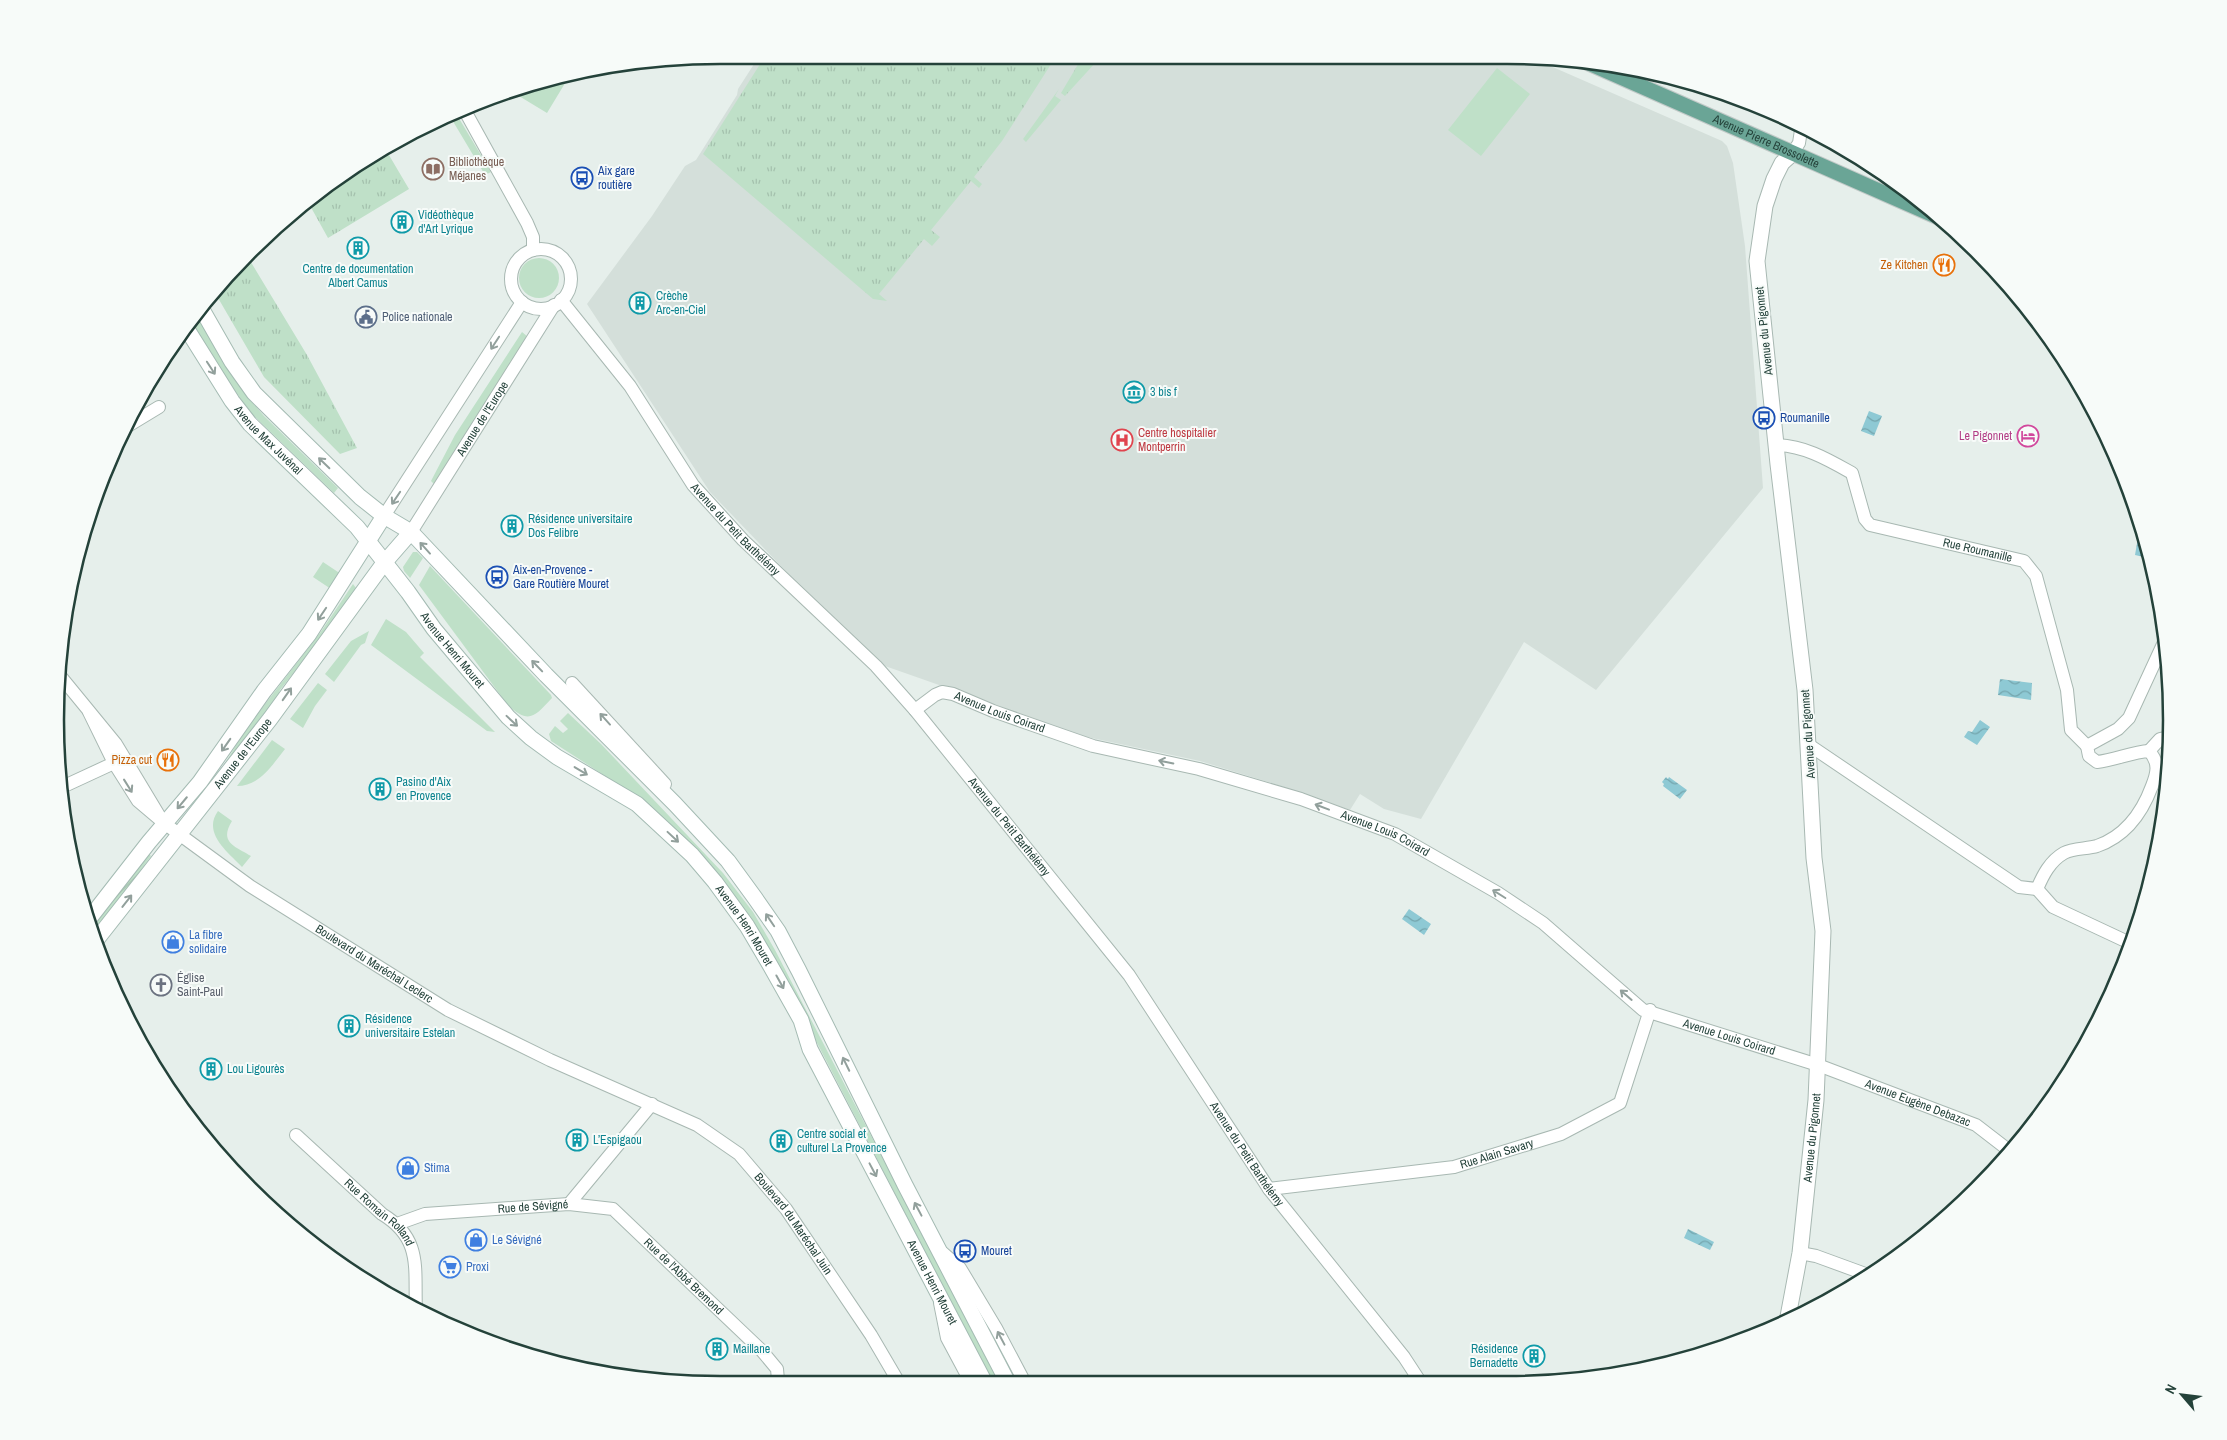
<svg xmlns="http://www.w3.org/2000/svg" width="2227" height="1440" font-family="'Archivo Narrow',sans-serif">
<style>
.built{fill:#d4dfda}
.grass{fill:#bfe0c8}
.park{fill:url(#park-tufts)}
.garden{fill:url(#garden-furrows)}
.water{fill:url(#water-waves)}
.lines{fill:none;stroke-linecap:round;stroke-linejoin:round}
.minor-casing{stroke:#a8b8b2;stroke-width:14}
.tertiary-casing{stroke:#a8b8b2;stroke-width:17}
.secondary-casing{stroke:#a4bbb3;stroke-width:17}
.primary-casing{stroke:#c2cac8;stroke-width:17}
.minor{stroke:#fff;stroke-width:12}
.tertiary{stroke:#fff;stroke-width:15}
.secondary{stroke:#fff;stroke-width:15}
.primary{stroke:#6aa596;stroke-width:15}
.oneway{stroke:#92a09c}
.labels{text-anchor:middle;stroke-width:4;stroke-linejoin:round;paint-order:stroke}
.street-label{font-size:12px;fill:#24423a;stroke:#f7fbf9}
.education-label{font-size:12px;fill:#785e54;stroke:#f7fbf9;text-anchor:start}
.transit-label{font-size:12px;fill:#164399;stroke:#f7fbf9;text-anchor:start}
.culture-label{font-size:12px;fill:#0d838f;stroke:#f7fbf9;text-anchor:start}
.food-label{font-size:12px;fill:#c56008;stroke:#f7fbf9;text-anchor:end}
.service-label{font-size:12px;fill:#4e5e75;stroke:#f7fbf9;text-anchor:start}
.health-label{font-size:12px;fill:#be3a42;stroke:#f7fbf9;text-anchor:start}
.hotel-label{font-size:12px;fill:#b23c85;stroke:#f7fbf9;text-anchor:end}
.shop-label{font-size:12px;fill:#366cbe;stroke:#f7fbf9;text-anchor:start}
.worship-label{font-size:12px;fill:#5b616d;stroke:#f7fbf9;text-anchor:start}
.rim{fill:none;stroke:#24423a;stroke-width:2.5}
</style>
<defs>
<pattern id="park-tufts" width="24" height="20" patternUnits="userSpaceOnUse" patternTransform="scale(1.25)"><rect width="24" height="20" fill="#bfe0c8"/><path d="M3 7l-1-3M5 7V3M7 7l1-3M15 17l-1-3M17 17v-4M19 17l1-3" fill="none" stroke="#a4c1ad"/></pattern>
<pattern id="garden-furrows" width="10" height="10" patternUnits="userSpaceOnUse" patternTransform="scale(1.25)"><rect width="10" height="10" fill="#bfe0c8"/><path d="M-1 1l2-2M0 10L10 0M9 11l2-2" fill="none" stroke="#a4c1ad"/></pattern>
<pattern id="water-waves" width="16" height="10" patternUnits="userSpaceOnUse" patternTransform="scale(1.25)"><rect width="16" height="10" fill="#8ec9d4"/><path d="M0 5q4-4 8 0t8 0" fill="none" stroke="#74a5ad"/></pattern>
</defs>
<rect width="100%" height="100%" fill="#e6efeb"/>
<path class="built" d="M756 61H1539L1722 141 1727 146 1733 163 1745 246 1763 488 1596 690 1524 642 1421 819 1384 809 1360 794 1350 810 1281 786 1200 761 1087 737 885 666 780 565 710 492 587 304 652 216 685 166 696 160 737 95 738 89Z"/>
<path class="grass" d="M1497 68 1530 94 1481 156 1448 130Z
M570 75 547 113 509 90Z
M1059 89 1055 96 1061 100 1026 142 1023 139Z
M457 115 491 172 485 175 451 118Z
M519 278a20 20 0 1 1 40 0a20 20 0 1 1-40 0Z
M195 312 245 394 264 416 338 488 334 493 251 413 228 381 190 319Z
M522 332 528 337 434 484 431 481 455 435Z
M413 552H417L423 558 410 578 404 571 403 567Z
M323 562 341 574 331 589 313 577Z
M430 566 551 695 552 698C534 717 529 725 507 704L419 585Z
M353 584 356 588 324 634 280 690 275 705 216 778 246 729 320 633Z
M386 619 406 632 424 653 420 657 495 732 487 731 371 645Z
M369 631 365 643 361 645 334 682 325 674 351 641Z
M318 683 327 690 315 706 303 728 290 719Z
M568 713 601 744 723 873 753 912 775 950 998 1381H992L770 952 738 900 720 877 630 792 551 741 549 734 555 726 563 733 568 729 560 721Z
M272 740 285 749C272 765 260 786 237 786Z
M218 811 232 821C219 842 234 846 251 856L242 867C228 852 202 833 218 811Z"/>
<path class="park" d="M762 61H1056H1053L1002 141 974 177 982 184 979 188 971 181 931 230 940 237 932 246 924 239 879 294 887 301 873 299 703 154Z
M1080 61H1097L1065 96 1061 93Z
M386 150 409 189 328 238 308 202 350 167Z
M246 254 307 355 357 448 340 454 264 377 214 291Z"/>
<path class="garden" d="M149 854 151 856 95 933 92 927Z"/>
<path class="water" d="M1869 411 1882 416 1874 436 1861 431Z
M2140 526 2149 548 2148 558 2135 555Z
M2000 679 2032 683 2031 700 1998 695Z
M1980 720 1990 727 1977 745 1964 737 1968 731 1972 732Z
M1666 777 1668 779 1669 777 1687 790 1680 799 1663 786 1664 784 1662 782Z
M1409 909 1431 924 1424 935 1402 919Z
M1688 1229 1714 1242 1710 1250 1684 1238Z"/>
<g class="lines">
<g class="minor-casing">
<g id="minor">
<path d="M465 111 527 223 533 237V250"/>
<path d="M1792 154 1799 143 1802 124"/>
<circle cx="541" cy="279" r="30"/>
<path id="s1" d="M561 300 630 386 693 485 743 540 876 666 915 710 1129 975 1269 1189 1404 1357 1421 1383"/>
<path d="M126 427 159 407"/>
<path id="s2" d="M1776 445C1805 446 1827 459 1852 473L1865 519 1870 525 2024 561 2036 576 2067 690 2071 730 2087 746"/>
<path d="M384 516 522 302"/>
<path id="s3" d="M411 532 554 305"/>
<path d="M57 672 116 744 160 817"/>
<path d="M572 683 665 784"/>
<path id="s4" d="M915 710 935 695 942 692 953 694 993 711 1093 746 1199 769 1301 799 1395 834 1498 893 1543 923 1643 1010 1818 1065 1976 1125 2011 1152"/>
<path id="s5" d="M89 712 114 763 138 801 164 823 250 886 448 1010 550 1060 697 1125 739 1154 786 1209 871 1335 898 1381"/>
<path d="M1809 745 2019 887 2037 889"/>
<path d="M2149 751 2160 739 2169 737"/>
<path d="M60 788 114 763"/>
<path d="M2132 944 2053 907 2037 889C2043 875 2050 861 2064 853 2073 848 2087 849 2097 846 2126 836 2142 813 2152 786 2157 773 2160 763 2149 751 2132 752 2115 760 2097 762L2089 756 2087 746 2118 729 2129 718 2165 640"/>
<path id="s6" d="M296 1135 382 1214C423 1239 414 1269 416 1310"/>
<path id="s7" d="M1269 1189 1454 1167 1561 1134 1620 1103 1650 1010"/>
<path d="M569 1204 652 1104"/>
<path id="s8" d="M397 1224 425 1214 569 1204 613 1209 762 1351 777 1369 778 1380"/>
<path d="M943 1253 960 1268 996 1328 1024 1381"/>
<path d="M1800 1253 1816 1256 1868 1275"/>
<path d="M940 1303 947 1338 970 1381"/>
</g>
</g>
<g class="tertiary-casing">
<g id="tertiary">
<path id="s9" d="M1787 1322 1800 1253 1816 1100 1823 931 1814 858 1805 690 1778 464 1757 261 1765 206 1774 179 1782 163 1792 154"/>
</g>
</g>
<g class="secondary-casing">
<g id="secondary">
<path d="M200 306 232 362 254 393 360 497 384 516 411 532 546 675 675 804 728 861 755 898 778 931 799 971 905 1185 1007 1381"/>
<path id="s10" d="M185 326 232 401 250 424 357 527 408 592 434 629 508 717 531 738 557 757 637 804 692 855 715 882 747 926 770 965 801 1020 810 1049 984 1381"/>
<path d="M89 919 149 842 200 782 264 691 309 634 384 516"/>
<path id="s11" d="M97 939 270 719 384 563 411 532"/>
</g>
</g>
<g class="primary-casing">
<g id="primary">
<path id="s12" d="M1584 61 1947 221"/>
</g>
</g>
<use href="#minor" class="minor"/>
<use href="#tertiary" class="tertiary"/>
<use href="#secondary" class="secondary"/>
<use href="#primary" class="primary"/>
</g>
<defs><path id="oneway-shaft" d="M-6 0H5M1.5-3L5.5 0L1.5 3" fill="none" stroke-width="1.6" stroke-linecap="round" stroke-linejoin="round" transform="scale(1.25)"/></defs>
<g class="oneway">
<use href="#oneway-shaft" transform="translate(495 343) rotate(123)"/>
<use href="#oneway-shaft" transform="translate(211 368) rotate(57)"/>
<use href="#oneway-shaft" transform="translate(324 463) rotate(-136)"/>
<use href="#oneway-shaft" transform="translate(396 498) rotate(124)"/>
<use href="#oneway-shaft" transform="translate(425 548) rotate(-132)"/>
<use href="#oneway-shaft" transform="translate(322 614) rotate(124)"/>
<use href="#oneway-shaft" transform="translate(537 666) rotate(-134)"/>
<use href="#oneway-shaft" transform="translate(287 694) rotate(-55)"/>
<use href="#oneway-shaft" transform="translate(605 719) rotate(-132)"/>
<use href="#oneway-shaft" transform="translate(512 721) rotate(43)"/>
<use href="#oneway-shaft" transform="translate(226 745) rotate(125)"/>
<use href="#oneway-shaft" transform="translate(1166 762) rotate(-168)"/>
<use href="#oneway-shaft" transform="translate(581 771) rotate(31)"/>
<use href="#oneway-shaft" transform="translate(128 786) rotate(58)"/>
<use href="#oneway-shaft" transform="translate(182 803) rotate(130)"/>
<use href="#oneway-shaft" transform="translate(1322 807) rotate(-159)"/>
<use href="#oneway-shaft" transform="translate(673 837) rotate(43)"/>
<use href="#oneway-shaft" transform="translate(1499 894) rotate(-148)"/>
<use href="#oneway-shaft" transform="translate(127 901) rotate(-52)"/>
<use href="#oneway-shaft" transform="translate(770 920) rotate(-124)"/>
<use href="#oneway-shaft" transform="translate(780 982) rotate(61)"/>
<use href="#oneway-shaft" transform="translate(1626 995) rotate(-139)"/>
<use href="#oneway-shaft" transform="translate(846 1064) rotate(-116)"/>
<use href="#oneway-shaft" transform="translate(873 1170) rotate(62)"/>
<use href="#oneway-shaft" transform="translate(918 1209) rotate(-118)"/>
<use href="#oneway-shaft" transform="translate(1001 1338) rotate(-118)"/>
</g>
<defs>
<g id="library-ring" transform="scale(1.125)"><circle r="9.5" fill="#f7fbf9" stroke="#8d6e63" stroke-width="1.5"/><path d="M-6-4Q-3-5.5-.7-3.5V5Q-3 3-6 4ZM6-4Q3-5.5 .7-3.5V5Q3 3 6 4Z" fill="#8d6e63"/></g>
<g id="bus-ring" transform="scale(1.125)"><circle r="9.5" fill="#f7fbf9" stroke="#1a4fb4" stroke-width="1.5"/><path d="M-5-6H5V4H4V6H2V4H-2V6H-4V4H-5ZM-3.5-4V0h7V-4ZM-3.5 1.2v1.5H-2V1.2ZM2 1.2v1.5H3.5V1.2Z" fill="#1a4fb4"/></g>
<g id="building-ring" transform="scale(1.125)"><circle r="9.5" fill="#f7fbf9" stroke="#0f9aa8" stroke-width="1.5"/><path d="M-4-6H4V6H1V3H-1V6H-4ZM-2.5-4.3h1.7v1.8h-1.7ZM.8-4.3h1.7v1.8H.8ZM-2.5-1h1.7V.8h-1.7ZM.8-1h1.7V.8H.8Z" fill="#0f9aa8"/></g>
<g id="restaurant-ring" transform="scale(1.125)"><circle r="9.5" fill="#f7fbf9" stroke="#e8710a" stroke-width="1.5"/><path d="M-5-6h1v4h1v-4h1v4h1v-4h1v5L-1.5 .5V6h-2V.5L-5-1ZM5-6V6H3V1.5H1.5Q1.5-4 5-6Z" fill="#e8710a"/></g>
<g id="civic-ring" transform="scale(1.125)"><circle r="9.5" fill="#f7fbf9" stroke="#5c6f8a" stroke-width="1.5"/><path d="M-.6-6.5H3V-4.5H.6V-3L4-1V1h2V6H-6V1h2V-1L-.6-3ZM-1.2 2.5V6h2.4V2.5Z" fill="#5c6f8a"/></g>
<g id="museum-ring" transform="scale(1.125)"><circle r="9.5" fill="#f7fbf9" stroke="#0f9aa8" stroke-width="1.5"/><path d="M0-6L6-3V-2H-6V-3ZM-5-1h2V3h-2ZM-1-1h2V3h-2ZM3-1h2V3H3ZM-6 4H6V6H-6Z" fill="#0f9aa8"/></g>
<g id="hotel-ring" transform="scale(1.125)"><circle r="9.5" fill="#f7fbf9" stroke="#d1479c" stroke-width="1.5"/><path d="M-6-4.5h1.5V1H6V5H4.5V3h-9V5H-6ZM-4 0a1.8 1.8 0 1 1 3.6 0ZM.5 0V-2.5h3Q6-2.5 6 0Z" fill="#d1479c"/></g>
<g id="hospital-ring" transform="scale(1.125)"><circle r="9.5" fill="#f7fbf9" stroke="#e0444e" stroke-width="1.5"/><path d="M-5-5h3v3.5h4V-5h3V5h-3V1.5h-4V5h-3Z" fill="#e0444e"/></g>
<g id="shop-ring" transform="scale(1.125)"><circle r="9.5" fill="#f7fbf9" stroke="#3f7fe0" stroke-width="1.5"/><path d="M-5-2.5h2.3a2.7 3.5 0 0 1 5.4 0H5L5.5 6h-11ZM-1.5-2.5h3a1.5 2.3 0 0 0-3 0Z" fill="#3f7fe0"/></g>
<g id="church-ring" transform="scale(1.125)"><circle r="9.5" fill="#f7fbf9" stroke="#6b7280" stroke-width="1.5"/><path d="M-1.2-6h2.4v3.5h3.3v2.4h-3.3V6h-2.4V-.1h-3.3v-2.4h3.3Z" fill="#6b7280"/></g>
<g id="supermarket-ring" transform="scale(1.125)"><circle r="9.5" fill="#f7fbf9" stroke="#3f7fe0" stroke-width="1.5"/><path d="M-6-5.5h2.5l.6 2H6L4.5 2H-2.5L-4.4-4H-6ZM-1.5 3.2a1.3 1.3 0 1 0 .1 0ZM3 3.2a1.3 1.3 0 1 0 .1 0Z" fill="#3f7fe0"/></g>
</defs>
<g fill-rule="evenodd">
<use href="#library-ring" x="433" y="169"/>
<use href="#bus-ring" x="582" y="178"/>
<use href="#building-ring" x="402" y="222"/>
<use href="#building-ring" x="358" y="248"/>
<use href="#restaurant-ring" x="1944" y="265"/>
<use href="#building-ring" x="640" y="303"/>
<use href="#civic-ring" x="366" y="317"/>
<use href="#museum-ring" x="1134" y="392"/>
<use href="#bus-ring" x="1764" y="418"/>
<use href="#hotel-ring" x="2028" y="436"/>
<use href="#hospital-ring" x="1122" y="440"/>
<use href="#building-ring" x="512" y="526"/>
<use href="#bus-ring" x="497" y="577"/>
<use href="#restaurant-ring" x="168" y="760"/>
<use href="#building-ring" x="380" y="789"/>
<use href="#shop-ring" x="173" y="942"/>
<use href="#church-ring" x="161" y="985"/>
<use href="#building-ring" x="349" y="1026"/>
<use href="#building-ring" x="211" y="1069"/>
<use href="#building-ring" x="577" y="1140"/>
<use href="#building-ring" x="781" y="1141"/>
<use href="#shop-ring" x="408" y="1168"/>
<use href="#shop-ring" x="476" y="1240"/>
<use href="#bus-ring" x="965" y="1251"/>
<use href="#supermarket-ring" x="450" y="1267"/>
<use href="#building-ring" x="717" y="1349"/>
<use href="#building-ring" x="1534" y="1356"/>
</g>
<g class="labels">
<g class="street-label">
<text dy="4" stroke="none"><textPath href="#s12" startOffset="199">Avenue Pierre Brossolette</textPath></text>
<text transform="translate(1764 331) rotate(-96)" y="4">Avenue du Pigonnet</text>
<text dy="4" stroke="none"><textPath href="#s3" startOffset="134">Avenue de l'Europe</textPath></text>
<text dy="4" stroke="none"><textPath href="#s10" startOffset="142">Avenue Max Juvénal</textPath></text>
<text dy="4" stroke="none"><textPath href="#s1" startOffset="289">Avenue du Petit Barthélémy</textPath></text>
<text dy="4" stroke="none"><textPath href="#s2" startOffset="248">Rue Roumanille</textPath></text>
<text dy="4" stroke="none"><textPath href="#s10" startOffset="422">Avenue Henri Mouret</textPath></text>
<text dy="4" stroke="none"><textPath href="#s4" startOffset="94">Avenue Louis Coirard</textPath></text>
<text transform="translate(1808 734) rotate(-94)" y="4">Avenue du Pigonnet</text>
<text dy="4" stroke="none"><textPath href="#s11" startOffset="236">Avenue de l'Europe</textPath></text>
<text dy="4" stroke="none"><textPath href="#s1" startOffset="694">Avenue du Petit Barthélémy</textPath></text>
<text dy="4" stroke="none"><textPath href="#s4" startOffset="499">Avenue Louis Coirard</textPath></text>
<text dy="4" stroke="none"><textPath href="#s10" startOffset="828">Avenue Henri Mouret</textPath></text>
<text dy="4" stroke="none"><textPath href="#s5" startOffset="389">Boulevard du Maréchal Leclerc</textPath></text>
<text dy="4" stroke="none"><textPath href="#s4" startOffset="904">Avenue Louis Coirard</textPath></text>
<text dy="4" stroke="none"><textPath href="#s4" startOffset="1104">Avenue Eugène Debazac</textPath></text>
<text dy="4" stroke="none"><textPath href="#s9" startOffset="186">Avenue du Pigonnet</textPath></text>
<text dy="4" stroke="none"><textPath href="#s1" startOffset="1099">Avenue du Petit Barthélémy</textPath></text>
<text dy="4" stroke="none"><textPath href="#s7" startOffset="231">Rue Alain Savary</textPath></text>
<text dy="4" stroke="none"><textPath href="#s8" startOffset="138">Rue de Sévigné</textPath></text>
<text dy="4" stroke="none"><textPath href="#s6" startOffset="114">Rue Romain Rolland</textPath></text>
<text dy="4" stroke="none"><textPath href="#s5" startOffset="890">Boulevard du Maréchal Juin</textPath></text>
<text dy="4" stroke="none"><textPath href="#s8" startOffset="316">Rue de l'Abbé Bremond</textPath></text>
<text dy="4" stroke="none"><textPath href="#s10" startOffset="1232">Avenue Henri Mouret</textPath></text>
</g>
<g class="education-label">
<text x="449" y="166">Bibliothèque<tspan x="449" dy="14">Méjanes</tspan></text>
</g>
<g class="transit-label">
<text x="598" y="175">Aix gare<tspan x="598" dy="14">routière</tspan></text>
<text x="1780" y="422">Roumanille</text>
<text x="513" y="574">Aix-en-Provence -<tspan x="513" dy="14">Gare Routière Mouret</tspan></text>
<text x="981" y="1255">Mouret</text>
</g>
<g class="culture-label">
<text x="418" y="219">Vidéothèque<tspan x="418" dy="14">d'Art Lyrique</tspan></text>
<text x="358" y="273" text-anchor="middle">Centre de documentation<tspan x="358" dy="14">Albert Camus</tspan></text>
<text x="656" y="300">Crèche<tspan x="656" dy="14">Arc-en-Ciel</tspan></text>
<text x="1150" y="396">3 bis f</text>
<text x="528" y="523">Résidence universitaire<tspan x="528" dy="14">Dos Felibre</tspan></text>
<text x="396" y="786">Pasino d'Aix<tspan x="396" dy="14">en Provence</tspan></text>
<text x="365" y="1023">Résidence<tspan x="365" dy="14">universitaire Estelan</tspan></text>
<text x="227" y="1073">Lou Ligourès</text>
<text x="797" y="1138">Centre social et<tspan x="797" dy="14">culturel La Provence</tspan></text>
<text x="593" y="1144">L’Espigaou</text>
<text x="733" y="1353">Maillane</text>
<text x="1518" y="1353" text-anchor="end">Résidence<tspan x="1518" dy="14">Bernadette</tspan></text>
</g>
<g class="food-label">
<text x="1928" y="269">Ze Kitchen</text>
<text x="152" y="764">Pizza cut</text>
</g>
<g class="service-label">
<text x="382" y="321">Police nationale</text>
</g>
<g class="health-label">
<text x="1138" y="437">Centre hospitalier<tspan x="1138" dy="14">Montperrin</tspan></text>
</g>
<g class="hotel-label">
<text x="2012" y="440">Le Pigonnet</text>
</g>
<g class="shop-label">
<text x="189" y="939">La fibre<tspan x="189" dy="14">solidaire</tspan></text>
<text x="424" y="1172">Stima</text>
<text x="492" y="1244">Le Sévigné</text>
<text x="466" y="1271">Proxi</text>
</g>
<g class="worship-label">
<text x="177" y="982">Église<tspan x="177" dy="14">Saint-Paul</tspan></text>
</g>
</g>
<path d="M0 0H2227V1440H0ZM720 64H1507A656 656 0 0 1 2163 720V720A656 656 0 0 1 1507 1376H720A656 656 0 0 1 64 720V720A656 656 0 0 1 720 64Z" fill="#f7fbf9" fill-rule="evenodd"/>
<path class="rim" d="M720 64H1507A656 656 0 0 1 2163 720V720A656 656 0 0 1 1507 1376H720A656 656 0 0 1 64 720V720A656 656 0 0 1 720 64Z"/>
<g transform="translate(2182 1395) rotate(298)" stroke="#f7fbf9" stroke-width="4" paint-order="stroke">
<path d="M0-4L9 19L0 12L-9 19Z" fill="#24423a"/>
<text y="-8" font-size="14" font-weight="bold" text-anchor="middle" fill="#24423a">N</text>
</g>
</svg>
